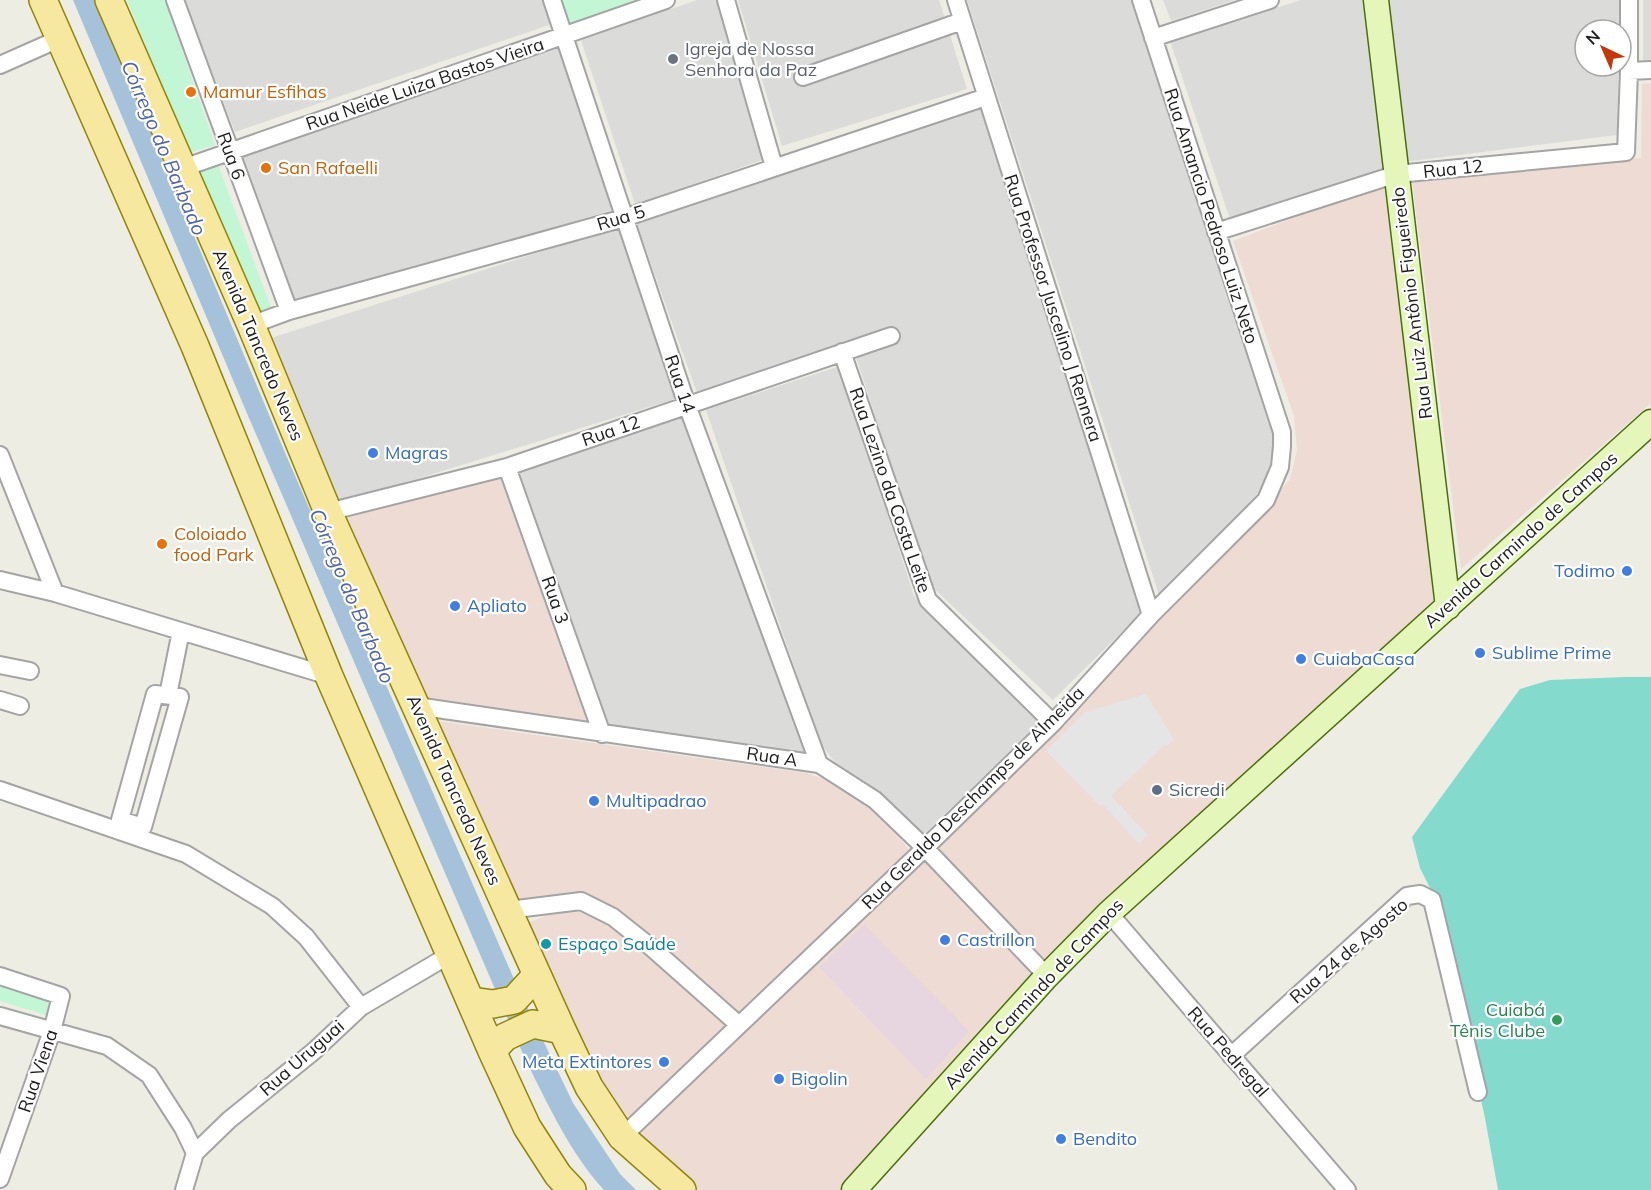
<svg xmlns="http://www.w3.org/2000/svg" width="1651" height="1190" font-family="Mulish,sans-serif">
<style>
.residential{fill:#dbdbda}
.commercial{fill:#eedbd4}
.industrial{fill:#e7d6df}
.park{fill:#c2f6d4}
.pitch{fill:#85dace}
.parking{fill:#e5e5e5}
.water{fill:#a6c1da}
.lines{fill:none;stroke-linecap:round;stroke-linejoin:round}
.street-casing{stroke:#a4a4a4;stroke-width:20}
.secondary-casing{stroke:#4a6f0a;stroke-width:27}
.primary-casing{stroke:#908507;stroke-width:30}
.street{stroke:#fff;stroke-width:16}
.secondary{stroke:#e4f6ba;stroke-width:24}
.primary{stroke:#f7e8a0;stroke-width:27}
.worship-dot{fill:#6b7280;stroke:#fff;stroke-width:2}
.food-dot{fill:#e8710a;stroke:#fff;stroke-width:2}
.shop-dot{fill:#3f7fe0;stroke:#fff;stroke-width:2}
.service-dot{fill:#5c6f8a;stroke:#fff;stroke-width:2}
.culture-dot{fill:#0f9aa8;stroke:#fff;stroke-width:2}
.leisure-dot{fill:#2e9e5b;stroke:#fff;stroke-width:2}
.labels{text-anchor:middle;stroke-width:4.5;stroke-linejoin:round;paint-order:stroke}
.worship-label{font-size:18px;fill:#5b616d;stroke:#fff;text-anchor:start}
.street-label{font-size:18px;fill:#1d1d1d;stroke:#fff}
.food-label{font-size:18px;fill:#c56008;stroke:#fff;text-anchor:start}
.shop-label{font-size:18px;fill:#366cbe;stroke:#fff;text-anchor:start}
.service-label{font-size:18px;fill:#4e5e75;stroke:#fff;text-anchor:start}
.culture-label{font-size:18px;fill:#0d838f;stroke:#fff;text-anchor:start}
.leisure-label{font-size:18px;fill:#27864d;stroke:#fff;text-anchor:end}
.water-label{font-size:20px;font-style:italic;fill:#4f65a8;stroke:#fff}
</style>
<rect width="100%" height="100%" fill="#eeede4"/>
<path class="residential" d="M184 0H546L555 23 235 132Z
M697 0H716L763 160 635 204 581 40Z
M738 0H939L967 89 782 146Z
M967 0H1134L1275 427 1277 454 1269 477 1251 503 1159 595Z
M1163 0H1235L1171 21Z
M1301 0H1369L1389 170 1230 219 1170 41Z
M1388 0H1620L1619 30H1585V66H1619L1617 135 1404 162Z
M1643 0H1651V65H1643Z
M560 46 613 210 292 304 241 158Z
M981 105 1036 286 1144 610 1053 700 930 585 853 348 697 393 635 219Z
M621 226 678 398 336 504 268 339Z
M840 366 914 596 1041 721 922 836 841 770 821 744 706 410Z
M685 416 807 757 607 727 516 469Z"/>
<path class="commercial" d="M1651 83V403L1461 569 1412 181 1641 158 1642 84Z
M1392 181 1442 602 1048 964 935 848 1265 509 1290 479 1297 450 1294 416 1233 241Z
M502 474 591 726 422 701 341 520Z
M431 720 806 773 839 784 880 814 911 852 736 1014 605 903 579 892 514 902Z
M926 861 1037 978 846 1190H698L634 1138Z
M577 911 610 926 727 1024 623 1124 592 1077 523 925 552 913Z"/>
<path class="industrial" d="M864 925 969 1031 926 1079 819 967Z"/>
<path class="park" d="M127 0H165L215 145 189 153Z
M555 0H652L565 30Z
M217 162 272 310 254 315 189 170Z
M0 979 53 997 49 1016 0 1001Z"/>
<path class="pitch" d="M1625 677H1651V1190H1498L1485 1118 1442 922 1434 896 1420 868 1412 837 1520 689 1550 680Z"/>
<path class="parking" d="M1146 694 1174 739 1167 746 1165 745 1111 796 1148 835 1139 844 1102 804 1100 806 1046 751 1085 712Z"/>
<path class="water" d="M73 0H95L283 448 517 986 573 1103 620 1174 636 1190H604C570 1153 549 1106 526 1061L246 411Z"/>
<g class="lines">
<g class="street-casing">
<path id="street" d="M175 0 289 311
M552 0 687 405 819 764
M726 0 774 167
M956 0 1151 615
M1153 38 1270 0
M0 65 61 38
M1629 71 1651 70
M803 77 962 21
M183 168 666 0
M1216 232 1397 174 1626 152 1629 71V0
M251 325 289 311 624 218 986 97
M842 352 928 600 1053 723
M0 455 55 593
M507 467 602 734
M328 512 507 467 891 336
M0 580 55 593 329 676
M0 665 30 671
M155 694 180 697 143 827 120 820Z
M168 695 181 631
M0 700 20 706
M416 706 819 764 875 800 925 848 1047 976
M0 790 186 854 272 906 306 937 361 1007
M508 910 581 901 613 917 652 948 739 1025
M1109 913 1347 1190
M0 976 61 996 52 1031 0 1179
M0 1016 107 1046 149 1075 183 1128 195 1153
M1231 1056 1407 896 1420 894 1432 900 1478 1092
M622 1137 925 848 1053 723 1151 615 1266 500 1280 467 1282 446V432L1141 0
M184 1190 195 1153 229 1120 314 1051 361 1007 451 954"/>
</g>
<g class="secondary-casing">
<path id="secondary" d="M1376 0 1448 607
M854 1190 1047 976 1109 913 1651 422"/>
</g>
<g class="primary-casing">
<path id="primary" d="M43 0 195 346 329 676 492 1051 527 1127 558 1175 572 1190
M109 0 251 325 328 512 562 1030 589 1087 622 1137 682 1190
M472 1001 493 1004 514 1000 537 975
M492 1051 505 1037 533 1024 562 1030"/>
</g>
<use href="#street" class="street"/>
<use href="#secondary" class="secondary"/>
<use href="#primary" class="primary"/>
</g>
<circle class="worship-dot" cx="673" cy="59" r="6"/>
<g class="food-dot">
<circle cx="191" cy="92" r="6"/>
<circle cx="266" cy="168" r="6"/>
<circle cx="162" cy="544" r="6"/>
</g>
<g class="shop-dot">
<circle cx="373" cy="453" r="6"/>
<circle cx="1627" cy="571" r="6"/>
<circle cx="455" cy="606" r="6"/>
<circle cx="1480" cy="653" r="6"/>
<circle cx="1301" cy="659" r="6"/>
<circle cx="594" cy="801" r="6"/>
<circle cx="945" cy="940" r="6"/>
<circle cx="664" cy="1062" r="6"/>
<circle cx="779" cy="1079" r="6"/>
<circle cx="1061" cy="1139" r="6"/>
</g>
<circle class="service-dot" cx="1157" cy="790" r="6"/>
<circle class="culture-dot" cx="546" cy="944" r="6"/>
<circle class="leisure-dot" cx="1557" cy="1020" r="6"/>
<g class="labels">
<g class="worship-label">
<text x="685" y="55">Igreja de Nossa<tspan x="685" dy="21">Senhora da Paz</tspan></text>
</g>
<g class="street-label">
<text transform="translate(425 84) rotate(-19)" y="6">Rua Neide Luiza Bastos Vieira</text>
<text transform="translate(231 156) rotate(70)" y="6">Rua 6</text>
<text transform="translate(1453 169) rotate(-6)" y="6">Rua 12</text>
<text transform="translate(1211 216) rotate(72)" y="6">Rua Amancio Pedroso Luiz Neto</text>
<text transform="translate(621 218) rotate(-17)" y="6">Rua 5</text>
<text transform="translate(1412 303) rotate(-97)" y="6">Rua Luiz Antônio Figueiredo</text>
<text transform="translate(1053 308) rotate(72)" y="6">Rua Professor Juscelino J Rennera</text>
<text transform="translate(258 345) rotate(67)" y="6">Avenida Tancredo Neves</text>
<text transform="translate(680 384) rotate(71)" y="6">Rua 14</text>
<text transform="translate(611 431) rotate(-19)" y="6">Rua 12</text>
<text transform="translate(890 490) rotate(71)" y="6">Rua Lezino da Costa Leite</text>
<text transform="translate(1521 540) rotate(-42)" y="6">Avenida Carmindo de Campos</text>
<text transform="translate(555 600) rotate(71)" y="6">Rua 3</text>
<text transform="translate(772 757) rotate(8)" y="6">Rua A</text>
<text transform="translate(454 790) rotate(66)" y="6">Avenida Tancredo Neves</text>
<text transform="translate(973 798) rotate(-45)" y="6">Rua Geraldo Deschamps de Almeida</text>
<text transform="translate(1349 951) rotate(-41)" y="6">Rua 24 de Agosto</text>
<text transform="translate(1034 994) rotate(-47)" y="6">Avenida Carmindo de Campos</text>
<text transform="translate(1228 1052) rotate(49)" y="6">Rua Pedregal</text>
<text transform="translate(302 1058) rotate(-41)" y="6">Rua Uruguai</text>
<text transform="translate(38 1071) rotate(-71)" y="6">Rua Viena</text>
</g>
<g class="food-label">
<text x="203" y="98">Mamur Esfihas</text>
<text x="278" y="174">San Rafaelli</text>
<text x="174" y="540">Coloiado<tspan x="174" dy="21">food Park</tspan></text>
</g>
<g class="shop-label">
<text x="385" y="459">Magras</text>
<text x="1615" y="577" text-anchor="end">Todimo</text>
<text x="467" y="612">Apliato</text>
<text x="1492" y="659">Sublime Prime</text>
<text x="1313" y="665">CuiabaCasa</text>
<text x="606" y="807">Multipadrao</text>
<text x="957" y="946">Castrillon</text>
<text x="652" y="1068" text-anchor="end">Meta Extintores</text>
<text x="791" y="1085">Bigolin</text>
<text x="1073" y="1145">Bendito</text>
</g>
<g class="service-label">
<text x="1169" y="796">Sicredi</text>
</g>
<g class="culture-label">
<text x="558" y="950">Espaço Saúde</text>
</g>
<g class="leisure-label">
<text x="1545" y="1016">Cuiabá<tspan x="1545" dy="21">Tênis Clube</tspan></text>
</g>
<g class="water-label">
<text transform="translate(164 148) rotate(67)" y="7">Córrego do Barbado</text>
<text transform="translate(352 596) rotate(67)" y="7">Córrego do Barbado</text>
</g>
</g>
<g transform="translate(1603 48) rotate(316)"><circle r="28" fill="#ffffff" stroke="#a5a5a5" stroke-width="1.5"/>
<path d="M0-4.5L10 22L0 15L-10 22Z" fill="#c1380a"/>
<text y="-9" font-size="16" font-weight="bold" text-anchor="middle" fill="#1d1d1d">N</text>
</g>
</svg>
